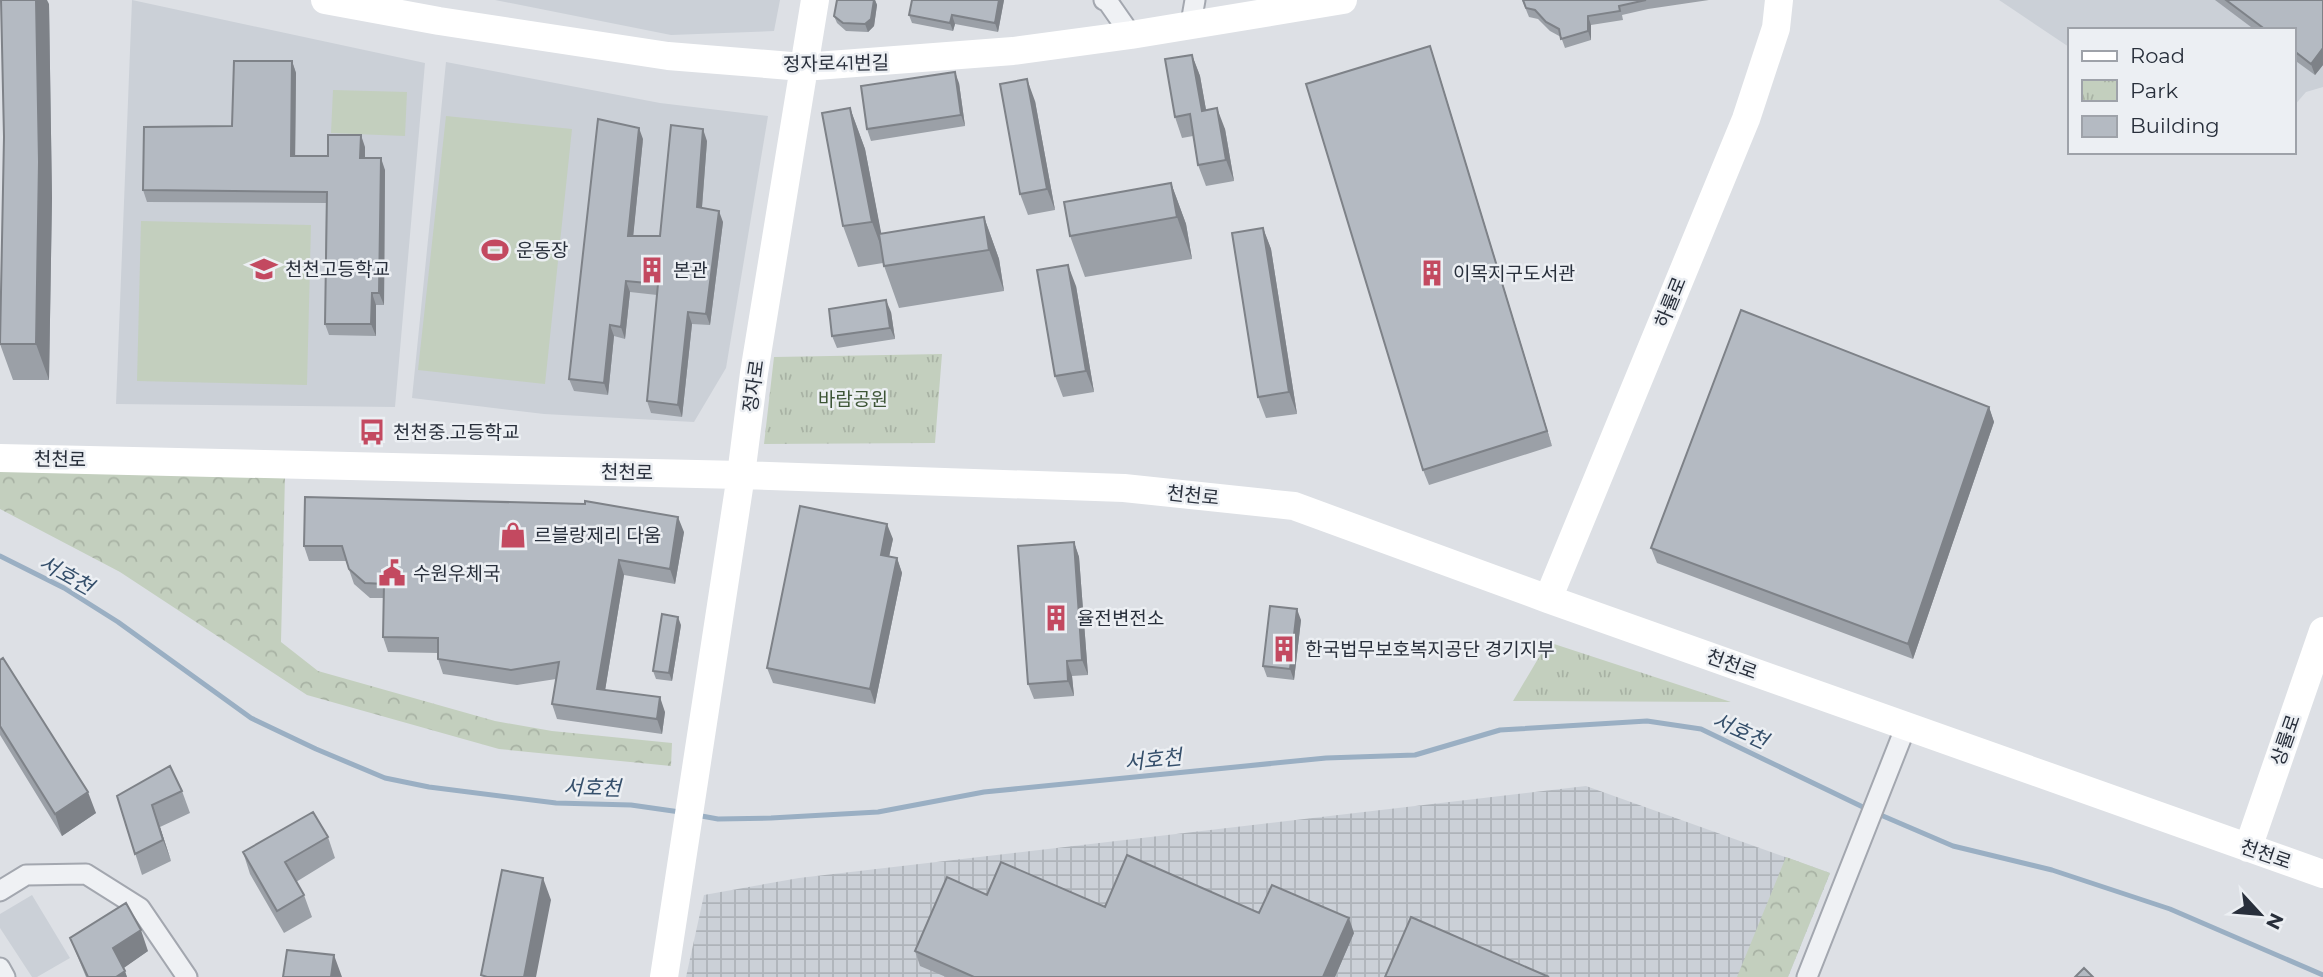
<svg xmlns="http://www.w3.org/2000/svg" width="2323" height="977" font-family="Montserrat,'Noto Sans KR',sans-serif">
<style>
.built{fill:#cbd0d7}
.industrial{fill:url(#industrial-grid)}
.grass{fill:#c3cfbe}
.forest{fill:url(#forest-crowns)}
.park{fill:url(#park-tufts)}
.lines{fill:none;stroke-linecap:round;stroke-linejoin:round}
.stream{stroke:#9aafc3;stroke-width:5}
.street-casing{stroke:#a3a7af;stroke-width:23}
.street{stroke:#eff1f4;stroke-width:19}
.secondary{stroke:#fff;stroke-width:28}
.wall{fill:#9ba0a7}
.shaded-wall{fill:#7e8288}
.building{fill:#b4bac2;stroke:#7e8288;stroke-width:2}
.labels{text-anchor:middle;stroke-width:5;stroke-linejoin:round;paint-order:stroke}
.street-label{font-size:19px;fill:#282f3b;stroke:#eceff3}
.poi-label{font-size:19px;fill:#282f3b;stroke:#eceff3;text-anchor:start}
.park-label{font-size:19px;fill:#3d5536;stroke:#eceff3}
.water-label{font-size:21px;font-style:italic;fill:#354f6b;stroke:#eceff3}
</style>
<defs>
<pattern id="industrial-grid" width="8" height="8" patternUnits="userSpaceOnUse" patternTransform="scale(1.75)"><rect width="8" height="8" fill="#cbd0d7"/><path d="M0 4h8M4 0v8" fill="none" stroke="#aeb3b9"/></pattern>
<pattern id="forest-crowns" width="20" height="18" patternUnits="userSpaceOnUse" patternTransform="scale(1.75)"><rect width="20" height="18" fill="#c3cfbe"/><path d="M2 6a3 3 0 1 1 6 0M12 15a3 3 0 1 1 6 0" fill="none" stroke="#a8b2a4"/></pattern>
<pattern id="park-tufts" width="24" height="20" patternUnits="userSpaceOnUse" patternTransform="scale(1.75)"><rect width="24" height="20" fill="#c3cfbe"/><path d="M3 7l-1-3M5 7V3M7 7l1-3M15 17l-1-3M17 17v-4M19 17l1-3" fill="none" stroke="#a8b2a4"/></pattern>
</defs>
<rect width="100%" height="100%" fill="#dde0e5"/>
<path class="built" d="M132 0 425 63 395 407 116 404Z
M495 0H780L774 31 671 35Z
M1999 0H2323V87L2306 92 2293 107V30H2069V47Z
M446 62 660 103 768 116 726 368 694 422 544 414 412 398Z
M32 895 70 958 37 977H32L0 928V914Z"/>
<path class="industrial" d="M1586 786 1830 873 1788 977H686L704 895 799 878Z"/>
<path class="grass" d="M333 90 407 92 405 136 331 133Z
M446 116 572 129 545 384 418 370Z
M141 221 311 225 307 385 137 381Z"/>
<path class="forest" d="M0 468 285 476 281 642 318 671 495 721 552 731 672 743 671 766 499 749 307 695 120 572 0 509Z
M1786 857 1830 873 1788 977H1737Z"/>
<path class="park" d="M942 354 935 443 764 444 774 357Z
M1548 642 1731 702 1513 701Z"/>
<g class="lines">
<path class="stream" d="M0 556 64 588 118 622 251 718 316 749 385 778 429 787 556 803 631 805 680 812
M1876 813 1953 846 2052 870 2170 909 2323 975
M696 815 718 819 771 818 878 812 984 792 1326 758 1415 755 1500 730 1647 721 1701 729 1867 809"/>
<g class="street-casing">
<path id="street" d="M1104 0 1108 2 1131 35
M1191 23 1195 0
M0 891 26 875 86 874 140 908 187 977
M0 968 5 977
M1807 977 1906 726"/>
</g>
<use href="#street" class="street"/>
<path class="secondary" d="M325 0 439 21 668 56 803 67 1013 51 1131 35 1343 0
M0 458 741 475 1124 488 1294 506 1548 599 2323 874
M1548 599 1746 119 1776 28 1779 0
M2248 848 2323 631
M664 977 741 475 754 373 815 0"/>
</g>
<path class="wall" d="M837 0H875L877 5 874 26 868 32 846 31 837 23 834 16Z
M912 0H1004L998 32 955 24 953 31 912 23 909 15Z
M1522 0H1709L1648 9 1622 15 1623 20 1591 25V40L1565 48 1561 37 1550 31 1538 19 1529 17Z
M2215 0H2323V65L2315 75 2293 59V30H2255Z
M49 4 52 198 49 380H13L0 344Z
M1430 46 1552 446 1429 485 1423 470Z
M1192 55 1200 76 1206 110 1225 129 1234 181 1206 186 1198 165 1193 136 1182 138 1175 117Z
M292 61 296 73 295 156H328L365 147V158L385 170 384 305H376V336L329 335 325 324 326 203 147 202 143 190 232 126Z
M959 83 965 126 871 141 867 129Z
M1035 101 1055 210 1028 215 1020 194Z
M850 108 865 149 881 234 984 217 999 259 1004 291 899 308 883 263 858 267 843 226Z
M643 139 633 236H660L707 141 702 208 723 222 710 325 692 324 682 417 651 413 647 401 657 295 630 292 625 339 614 336 608 395 574 391 569 379Z
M1171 183 1186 224 1192 259 1085 277 1070 236Z
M1263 228 1271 249 1297 414 1266 418 1258 397Z
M1076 286 1094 392 1063 397 1055 376Z
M891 312 895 339 837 348 832 336Z
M1989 407 1994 422 1913 659 1657 563 1651 548Z
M684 532 675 584 624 575 605 690 665 712 662 734 557 719 552 704 556 679 517 685 443 674 438 659V653L388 652 383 637 384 598H370L354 584 346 561H309L304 546Z
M893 539 889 557 897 558 902 573 875 704 773 683 767 668Z
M1074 542 1079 557 1088 675 1072 676 1074 696 1034 699 1028 684Z
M1301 620 1294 680 1267 677 1263 666Z
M681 625 672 681 656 679 653 671Z
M0 660 96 813 62 836 0 735Z
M182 791 190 813 160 827 171 861 142 875 117 796Z
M328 837 335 858 296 882 304 895 312 917 284 933 250 874 243 852Z
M987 895 1105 907 1259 913 1354 933 1335 977H946L920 966 915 951Z
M70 938 148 951 123 968 127 977H86Z"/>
<path class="shaded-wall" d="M36 0H47L49 4 52 198 49 380 36 344Z
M872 0H875L877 5 874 26 868 32 865 24Z
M999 0H1004L998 32 995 23Z
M952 15 955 24 953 31 950 23Z
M1588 16 1591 25V40L1588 31Z
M1430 46 1435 61 1552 446 1547 431Z
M2323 48V65L2315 75 2311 64Z
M1192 55 1200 76 1210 132 1202 111Z
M292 61 296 73 295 167 291 156Z
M955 72 959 83 965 126 961 115Z
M1027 79 1035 101 1055 210 1047 189Z
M850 108 865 149 887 263 872 222Z
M1217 108 1225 129 1234 181 1226 160Z
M639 128 643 139 632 248 628 236Z
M703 129 707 141 701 219 697 207Z
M361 135 365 147V170L360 158Z
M381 158 385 170 384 305 379 293Z
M1171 183 1186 224 1192 259 1177 217Z
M719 211 723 222 710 325 706 314Z
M984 217 999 259 1004 291 989 250Z
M1263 228 1271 249 1297 414 1289 392Z
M1068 265 1076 286 1094 392 1086 371Z
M626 281 630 292 625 339 621 327Z
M372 293 376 305V336L371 324Z
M886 300 891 312 895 339 890 328Z
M688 312 692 324 682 417 678 405Z
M610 325 614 336 608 395 604 383Z
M1989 407 1994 422 1913 659 1908 644Z
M678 517 684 532 675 584 670 569Z
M887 524 893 539 886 570 881 555Z
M1074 542 1079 557 1088 675 1082 660Z
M897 558 902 573 875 704 870 689Z
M619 560 624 575 603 703 597 689Z
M1297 609 1301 620 1294 680 1290 669Z
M678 617 681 625 672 681 669 673Z
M1067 661 1072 676 1074 696 1068 681Z
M660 697 665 712 662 734 657 719Z
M88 792 96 813 62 836 55 814Z
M152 805 160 827 171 861 163 840Z
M543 878 551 900 536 977H524Z
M1349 918 1354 933 1335 977H1323Z
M141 930 148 951 121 970 113 948Z
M334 955 342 977H331Z
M125 971 127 977H116Z"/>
<path class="building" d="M1 0H36L39 162 36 344H0L4 137Z
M837 0H874L871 19 865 24 843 23 834 16Z
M912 0H999L995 23 952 15 950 23 909 15Z
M1523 0H1646L1619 6 1620 11 1588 16V31L1561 39 1559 29 1546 22 1535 10 1526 8Z
M2226 0H2323V48L2311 64 2293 50V30H2266Z
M1430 46 1547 431 1423 470 1306 84Z
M1192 55 1202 111 1217 108 1226 160 1198 165 1190 114 1175 117 1165 59Z
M234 61H292L291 156H328V135H361L360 158H381L379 293H372L371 324H325L327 192 143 190 144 127 232 126Z
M955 72 961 115 867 129 861 86Z
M1027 79 1047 189 1020 194 1000 84Z
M850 108 872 222 843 226 822 113Z
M598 119 639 128 628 236H660L671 125 703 129 697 207 719 211 706 314 688 312 678 405 647 401 658 284 626 281 621 327 610 325 604 383 569 379Z
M1171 183 1177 217 1070 236 1064 202Z
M984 217 989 250 884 266 879 234Z
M1263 228 1289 392 1258 397 1232 233Z
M1068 265 1086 371 1055 376 1037 270Z
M886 300 890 328 832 336 829 309Z
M1741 310 1989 407 1908 644 1651 548Z
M305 497 585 504V501L678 517 670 569 619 560 597 689 660 697 657 719 552 704 559 662 511 670 438 659V638L383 637 384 584 365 583 349 569 342 546H304Z
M800 506 887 524 881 555 897 558 870 689 767 668Z
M1074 542 1082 660 1067 661 1068 681 1028 684 1018 546Z
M1270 606 1297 609 1290 669 1263 666Z
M662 614 678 617 669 673 653 671Z
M3 658 88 792 55 814 0 726V660Z
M170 766 182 791 152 805 163 840 135 854 117 796Z
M313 812 328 837 285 862 304 895 277 911 243 852Z
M1127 855 1259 913 1272 885 1349 918 1323 977H974L915 951 947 877 987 895 1001 862 1105 907Z
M502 870 543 878 524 977H487L481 975Z
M126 903 141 930 113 948 125 971 116 977H88L70 938Z
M1411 917 1549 977H1385Z
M287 950 334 955 331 977H283Z
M2084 968 2093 977H2075Z"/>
<defs>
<g id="stadium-bare" transform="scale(2.1)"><path d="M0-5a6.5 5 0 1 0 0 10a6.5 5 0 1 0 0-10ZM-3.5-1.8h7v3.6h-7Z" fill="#c34960" stroke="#eceff3" stroke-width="2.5" paint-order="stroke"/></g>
<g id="school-bare" transform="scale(2.1)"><path d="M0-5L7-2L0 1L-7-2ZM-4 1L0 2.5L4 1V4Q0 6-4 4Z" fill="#c34960" stroke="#eceff3" stroke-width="2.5" paint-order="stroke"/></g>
<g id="building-bare" transform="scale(2.1)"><path d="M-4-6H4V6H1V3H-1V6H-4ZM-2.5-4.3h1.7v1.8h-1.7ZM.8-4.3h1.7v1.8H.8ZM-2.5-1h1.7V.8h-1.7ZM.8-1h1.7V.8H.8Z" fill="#c34960" stroke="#eceff3" stroke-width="2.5" paint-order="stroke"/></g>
<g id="bus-bare" transform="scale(2.1)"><path d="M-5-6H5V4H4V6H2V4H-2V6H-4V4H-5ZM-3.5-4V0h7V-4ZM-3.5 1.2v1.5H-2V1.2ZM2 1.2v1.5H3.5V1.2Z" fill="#c34960" stroke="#eceff3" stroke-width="2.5" paint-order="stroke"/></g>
<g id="shop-bare" transform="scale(2.1)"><path d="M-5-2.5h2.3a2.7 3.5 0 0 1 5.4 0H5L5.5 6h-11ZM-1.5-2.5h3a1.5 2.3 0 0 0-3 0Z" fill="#c34960" stroke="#eceff3" stroke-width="2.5" paint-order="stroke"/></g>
<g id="civic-bare" transform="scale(2.1)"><path d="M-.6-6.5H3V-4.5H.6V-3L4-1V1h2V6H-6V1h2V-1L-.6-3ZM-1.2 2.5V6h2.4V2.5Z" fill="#c34960" stroke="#eceff3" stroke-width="2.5" paint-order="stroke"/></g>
</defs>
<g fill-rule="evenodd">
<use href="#stadium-bare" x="495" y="250"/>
<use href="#school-bare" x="264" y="269"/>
<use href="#building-bare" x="652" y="270"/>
<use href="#building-bare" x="1432" y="273"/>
<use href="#bus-bare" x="372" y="432"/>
<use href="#shop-bare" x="513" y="535"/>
<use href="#civic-bare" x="392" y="573"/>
<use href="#building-bare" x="1056" y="618"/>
<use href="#building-bare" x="1284" y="649"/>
</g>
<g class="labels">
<g class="street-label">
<text transform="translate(836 63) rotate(-1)" y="7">정자로41번길</text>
<text transform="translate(1670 302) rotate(-68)" y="7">하률로</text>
<text transform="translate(753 386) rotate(-82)" y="7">정자로</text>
<text transform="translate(60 459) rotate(1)" y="7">천천로</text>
<text transform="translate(627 472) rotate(1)" y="7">천천로</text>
<text transform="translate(1193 495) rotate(6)" y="7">천천로</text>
<text transform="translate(1732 664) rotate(20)" y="7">천천로</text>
<text transform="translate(2285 740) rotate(-71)" y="7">상률로</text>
<text transform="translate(2266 854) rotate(19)" y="7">천천로</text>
</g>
<g class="poi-label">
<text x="516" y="257">운동장</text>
<text x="285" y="276">천천고등학교</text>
<text x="673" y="277">본관</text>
<text x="1453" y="280">이목지구도서관</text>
<text x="393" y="439">천천중.고등학교</text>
<text x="534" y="542">르블랑제리 다움</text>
<text x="413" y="580">수원우체국</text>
<text x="1077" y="625">율전변전소</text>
<text x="1305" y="656">한국법무보호복지공단 경기지부</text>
</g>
<g class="park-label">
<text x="853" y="406">바람공원</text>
</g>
<g class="water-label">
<text transform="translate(66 575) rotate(29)" y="7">서호천</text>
<text transform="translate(1740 731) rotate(24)" y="7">서호천</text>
<text transform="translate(1153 760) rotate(-6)" y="7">서호천</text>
<text transform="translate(592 788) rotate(1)" y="7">서호천</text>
</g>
</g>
<rect x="2068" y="28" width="228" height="126" fill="#eceff3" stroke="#9ea2a9" stroke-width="2"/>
<rect x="2082" y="51" width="35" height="10" fill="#ffffff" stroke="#9ea2a9" stroke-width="2"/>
<text x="2130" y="63" font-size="21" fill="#282f3b">Road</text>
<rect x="2082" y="80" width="35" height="21" fill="url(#park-tufts)" stroke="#9ea2a9" stroke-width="2"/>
<text x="2130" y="98" font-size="21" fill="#282f3b">Park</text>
<rect x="2082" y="116" width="35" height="21" fill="#b4bac2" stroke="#9ea2a9" stroke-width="2"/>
<text x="2130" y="133" font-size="21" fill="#282f3b">Building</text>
<g transform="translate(2260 914) rotate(116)" stroke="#eceff3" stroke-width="5" paint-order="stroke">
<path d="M0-5L12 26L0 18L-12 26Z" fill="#282f3b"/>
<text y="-10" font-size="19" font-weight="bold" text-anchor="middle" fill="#282f3b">N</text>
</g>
</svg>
